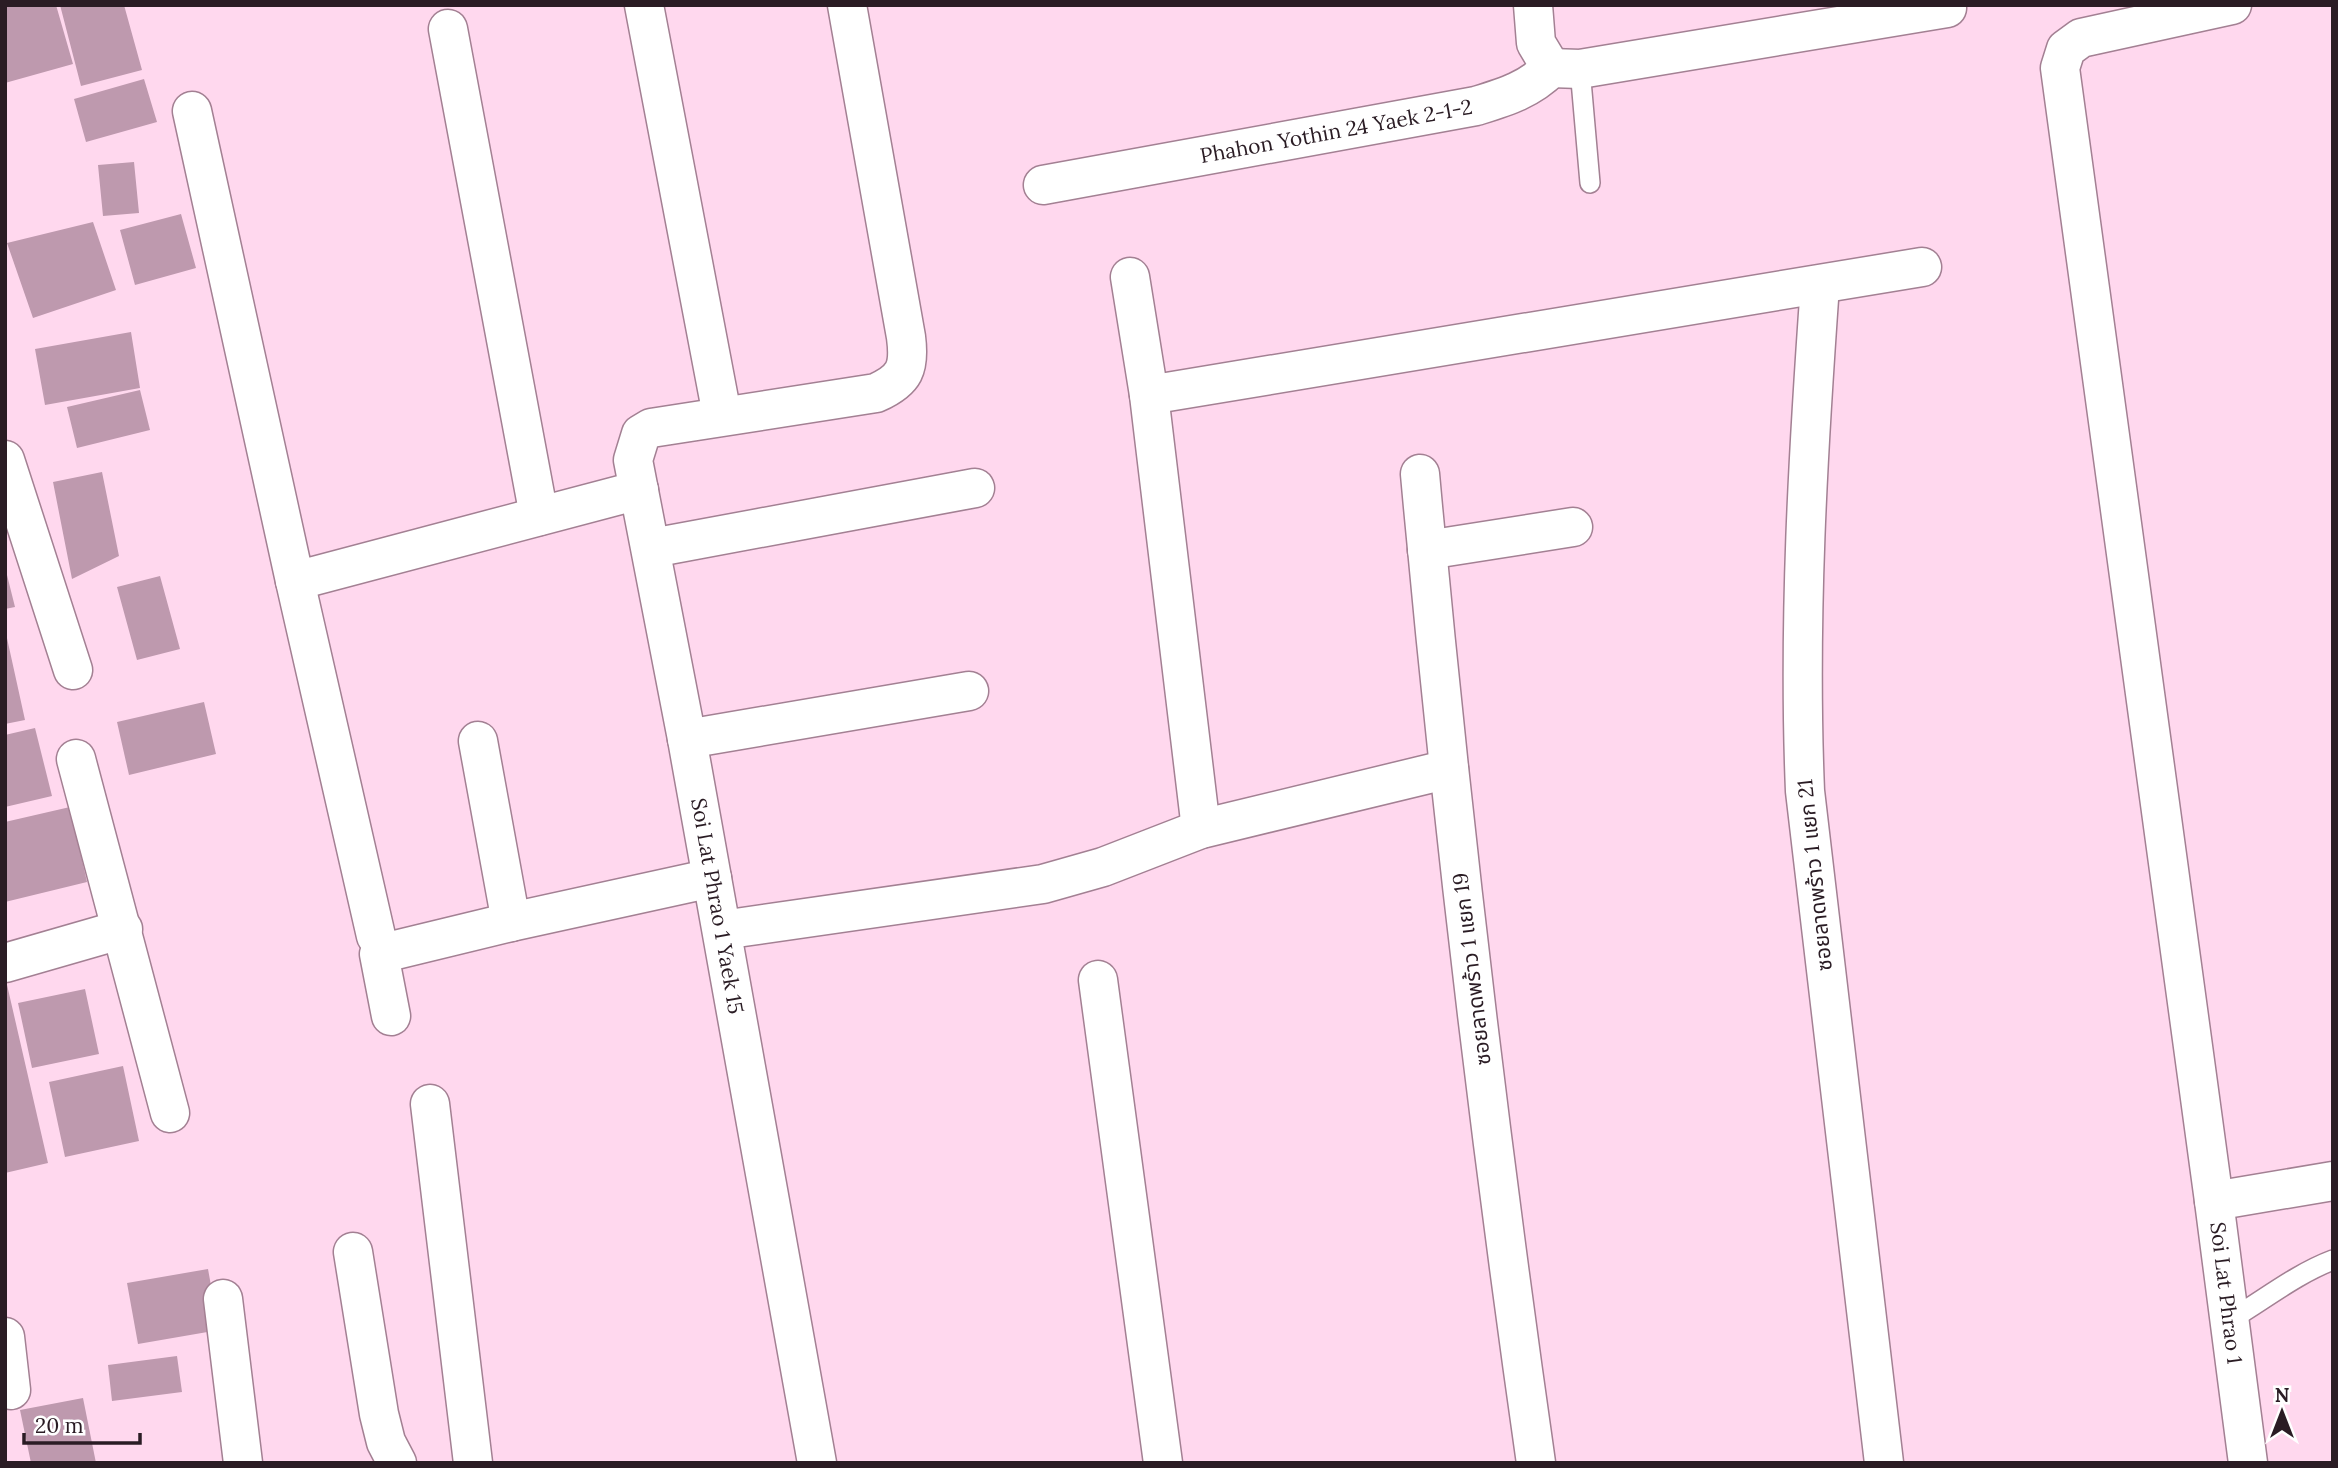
<svg xmlns="http://www.w3.org/2000/svg" width="2338" height="1468" font-family="Lora,'Noto Sans Thai',serif">
<style>
.building{fill:#be99ae}
.lines{fill:none;stroke-linecap:round;stroke-linejoin:round}
.lane-casing{stroke:#a38093;stroke-width:22}
.street-casing{stroke:#a38093;stroke-width:41}
.lane{stroke:#fff;stroke-width:19}
.street{stroke:#fff;stroke-width:38}
.labels{text-anchor:middle;stroke-width:5;stroke-linejoin:round;paint-order:stroke}
.street-label{font-size:21px;fill:#2a1c24;stroke:#fff}
</style>
<rect width="100%" height="100%" fill="#ffd8ee"/>
<path class="building" d="M5 5H56L73 64 5 83Z
M60 5H124L142 70 81 86Z
M144 79 157 122 86 142 74 99Z
M134 162 139 213 103 216 98 165Z
M181 214 196 268 135 285 120 230Z
M93 222 116 290 33 318 7 243Z
M131 332 140 388 45 405 35 349Z
M140 390 150 430 77 448 67 407Z
M102 472 119 556 72 579 53 482Z
M5 567 15 607 5 609Z
M160 576 180 649 137 660 117 587Z
M5 629 25 720 5 724Z
M204 702 216 754 129 775 117 722Z
M35 728 52 796 5 807V735Z
M70 807 87 882 5 902V822Z
M5 976 48 1163 5 1173Z
M85 989 99 1054 32 1068 18 1003Z
M123 1066 139 1141 65 1157 49 1082Z
M208 1269 219 1330 138 1344 127 1283Z
M177 1356 182 1392 112 1401 108 1365Z
M83 1398 96 1463H31L20 1410Z"/>
<g class="lines">
<g class="lane-casing">
<path id="lane" d="M1580 69 1590 183
M2230 1320C2264 1300 2296 1274 2333 1260"/>
</g>
<g class="street-casing">
<g id="street">
<path d="M644 5 722 415"/>
<path d="M1533 5 1536 43 1551 68"/>
<path d="M448 29 539 516"/>
<path d="M1551 68 1580 69 1947 8"/>
<path d="M192 111 295 581 639 490"/>
<path id="s1" d="M1043 185 1476 106C1505 97 1529 90 1551 68"/>
<path d="M1130 277 1149 395 1201 829"/>
<path d="M1820 285C1808 453 1798 622 1805 791L1884 1463"/>
<path d="M1149 395 1922 267"/>
<path d="M5 460 73 670"/>
<path d="M1420 474C1450 805 1489 1134 1536 1463"/>
<path d="M652 548 975 488"/>
<path d="M1427 550 1573 527"/>
<path d="M295 581 376 936"/>
<path d="M687 739 969 691"/>
<path d="M76 759 170 1113"/>
<path d="M511 922 712 878"/>
<path d="M722 930 1043 884 1103 867 1201 829 1449 769"/>
<path d="M5 963 123 929"/>
<path d="M1098 980 1163 1463"/>
<path d="M391 1016 379 954 511 922 478 741"/>
<path d="M430 1104 473 1463"/>
<path d="M2214 1201 2060 68 2066 49 2081 38 2232 5"/>
<path d="M353 1252 379 1414 386 1442 397 1463"/>
<path d="M223 1299 243 1463"/>
<path d="M5 1337 11 1390"/>
<path d="M817 1463 687 739 633 460 641 434 651 428 876 393C905 380 910 368 906 337L847 5"/>
<path d="M2248 1463 2214 1201 2333 1181"/>
</g>
</g>
<use href="#lane" class="lane"/>
<use href="#street" class="street"/>
</g>
<g class="labels">
<g class="street-label">
<text dy="7" stroke="none"><textPath href="#s1" startOffset="298">Phahon Yothin 24 Yaek 2-1-2</textPath></text>
<text transform="translate(1815 875) rotate(-96)" y="7">ซอยลาดพร้าว 1 แยก 21</text>
<text transform="translate(717 906) rotate(80)" y="7">Soi Lat Phrao 1 Yaek 15</text>
<text transform="translate(1472 969) rotate(-97)" y="7">ซอยลาดพร้าว 1 แยก 19</text>
<text transform="translate(2226 1293) rotate(83)" y="7">Soi Lat Phrao 1</text>
</g>
</g>
<rect width="2338" height="1468" fill="none" stroke="#2a1c24" stroke-width="14"/>
<g transform="translate(2282 1412)" stroke="#ffffff" stroke-width="5" paint-order="stroke">
<path d="M0-5L12 26L0 18L-12 26Z" fill="#2a1c24"/>
<text y="-10" font-size="19" font-weight="bold" text-anchor="middle" fill="#2a1c24">N</text>
</g>
<path d="M24 1433v10h116v-10" fill="none" stroke="#2a1c24" stroke-width="3.5"/>
<text x="35" y="1433" font-size="21" fill="#2a1c24" stroke="#ffffff" stroke-width="5" paint-order="stroke">20 m</text>
</svg>
